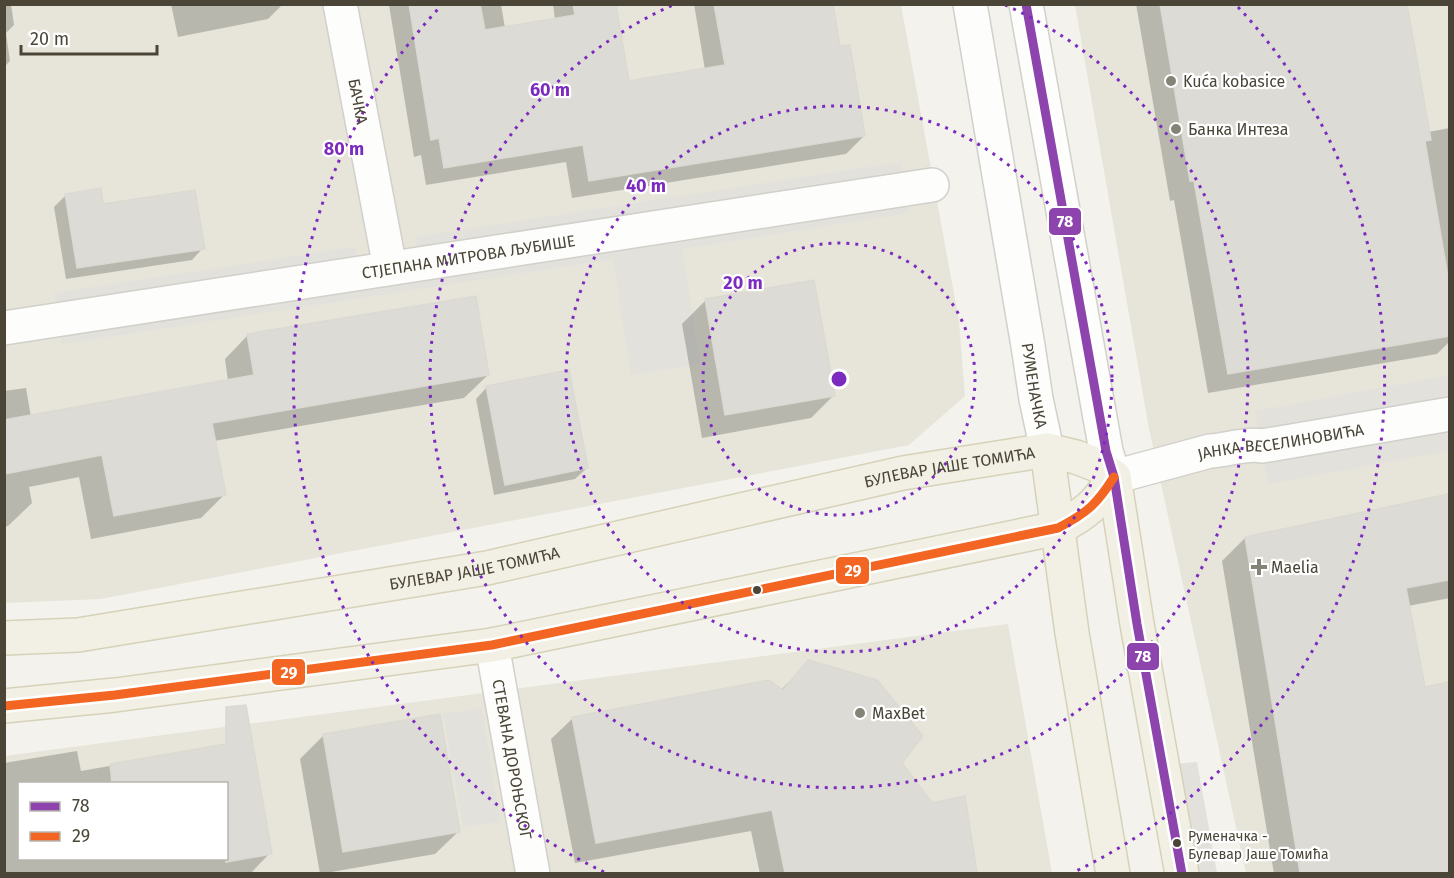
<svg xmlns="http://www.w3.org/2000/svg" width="1454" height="878" font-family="'Fira Sans',sans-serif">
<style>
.residential{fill:#e7e5da;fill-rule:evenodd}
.parking{fill:#e2e1dc}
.shadow{fill:#0003;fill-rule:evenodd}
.building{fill:#dddbd5;stroke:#dbd9d2;stroke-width:1.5}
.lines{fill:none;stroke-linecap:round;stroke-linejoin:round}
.minor-casing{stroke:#d1d0ca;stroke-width:36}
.major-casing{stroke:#d6d2b9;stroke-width:36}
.minor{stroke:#fdfdfc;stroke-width:33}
.major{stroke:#f2f0e4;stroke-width:33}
.bus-1-casing{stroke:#fff;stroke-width:14}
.bus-2-casing{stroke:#fff;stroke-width:14}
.bus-1{stroke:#8e44ad;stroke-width:9}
.bus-2{stroke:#f26522;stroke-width:9}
.ring{fill:none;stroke:#7b2cbf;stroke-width:3;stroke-dasharray:3 6}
.poi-dot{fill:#858277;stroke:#fff;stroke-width:2}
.bus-dot{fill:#4a4537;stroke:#fff;stroke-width:2}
.labels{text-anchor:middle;stroke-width:4.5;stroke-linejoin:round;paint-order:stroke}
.bus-label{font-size:14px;fill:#4a4537;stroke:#fff;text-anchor:start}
.poi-label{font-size:16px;fill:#4a4537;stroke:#fff;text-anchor:start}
.street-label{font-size:16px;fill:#4a4537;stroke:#fff}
.centre{fill:#7b2cbf;stroke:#fff;stroke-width:3}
.ring-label{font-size:18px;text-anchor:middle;font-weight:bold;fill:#7b2cbf;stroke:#fff;stroke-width:4.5;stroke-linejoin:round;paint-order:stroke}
.line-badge{stroke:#fff;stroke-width:2}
.badge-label{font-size:16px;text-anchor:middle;font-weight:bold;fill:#fff}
</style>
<rect width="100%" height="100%" fill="#f3f2ed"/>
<path class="residential" d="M4 5H901L959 321 965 396 909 445 101 599 5 603Z
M1075 5H1449V873H1246L1149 429Z
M1008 624 1052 873H5L4 756ZM20 784H226V858H20Z"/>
<path class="parking" d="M901 162 909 213 682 249 700 364 631 375 613 259 62 344 54 293 355 247 359 273 419 263 416 237Z
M1449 375V451L1268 484 1255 411Z
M482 708 500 822 463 827 443 714Z
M1197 762 1217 873H1182L1163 765Z"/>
<path class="shadow" d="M4 4H11L14 25 6 33 10 61 4 67Z
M171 4H283L268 19 178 37Z
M383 4H501L505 28 555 20 553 4H615L628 83 705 70 694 4H832L839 48 864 136 846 154 572 198 566 162 426 185 421 155 414 157 389 5Z
M1136 4H1406L1428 132 1450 128V341L1437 354 1208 393 1174 200 1170 201Z
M66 195 102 206 203 248 192 260 66 279 54 207Z
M706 300 834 395 811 418 702 438 682 324Z
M248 335 488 375 464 398 214 441 224 495 201 518 91 539 79 477 29 487 32 503 8 526 4 527V391L26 388 31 417 228 381 225 359Z
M487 387 587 468 575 479 494 495 476 399Z
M1450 495V598L1408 606 1423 688 1450 683V874H1274L1222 561 1245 538Z
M808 662 900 763 931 805 964 798 976 874H760L751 831 575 863 551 739 573 718 781 690Z
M324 735 459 831 435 854 320 874 300 759Z
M251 741 270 853 250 874H4V763L77 751 81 771ZM20 784H226V858H20Z"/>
<path class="building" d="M409 4H480L485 30 575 15 573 4H616L629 81 725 65 714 4H833L840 46 850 45 865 136 589 181 583 145 444 168 439 138 431 140Z
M1160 4H1407L1431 140 1425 141 1449 283V336L1228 374 1194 181H1190Z
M101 188 103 204 195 190 205 249 77 268 65 194Z
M814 280 835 396 725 415 705 299Z
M476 296 489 375 212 423 226 495 114 516 102 455 4 474V420L254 375 247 334Z
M569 370 588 468 505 485 486 386Z
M1449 494V580L1406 588 1425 687 1449 682V873H1300L1245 537Z
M808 660 877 680 923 736 902 763 932 803 965 796 977 873H785L772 810 596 843 572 717 769 680 783 690Z
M246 705 272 854 226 862V783H112L110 764 226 744V707Z
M440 714 460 832 343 852 323 734Z"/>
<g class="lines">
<g class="minor-casing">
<g id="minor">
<path id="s1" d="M340 4 390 268"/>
<path id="s2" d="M970 4 1028 346 1036 399 1047 450"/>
<path id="s3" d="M1026 4 1106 451 1114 477 1210 451C1227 450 1246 443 1262 446L1450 414"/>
<path id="s4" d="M4 328 932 185"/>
<path id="s5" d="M492 645 533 874"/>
</g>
</g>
<g class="major-casing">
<g id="major">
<path d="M1047 450 1072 633 1113 874"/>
<path d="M1114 477 1137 624 1182 874"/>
<path id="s6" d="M4 638 78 635 487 568 903 473 1047 450 1076 457 1097 465 1114 477"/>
<path d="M4 706 115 695 492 645 1058 528C1087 513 1097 504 1114 477"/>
</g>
</g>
<use href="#minor" class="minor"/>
<use href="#major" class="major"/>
<g class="bus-1-casing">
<path id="bus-1" d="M1026 4 1106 451 1114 477 1137 624 1182 874"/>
</g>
<g class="bus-2-casing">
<path id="bus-2" d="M4 706 115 695 492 645 1058 528C1087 513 1097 504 1114 477"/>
</g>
<use href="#bus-1" class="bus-1"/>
<use href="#bus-2" class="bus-2"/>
</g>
<g class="ring">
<circle cx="839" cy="379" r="136"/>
<circle cx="839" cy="379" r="273"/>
<path d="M1005 5A409 409 0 1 1 673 5"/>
<path d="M604 872A546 546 0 0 1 440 7M1238 7A546 546 0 0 1 1074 872"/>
</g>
<g class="poi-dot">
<circle cx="1171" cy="81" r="6"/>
<circle cx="1176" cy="129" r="6"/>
<path d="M1256 558h6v6h6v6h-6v6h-6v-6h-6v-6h6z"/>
<circle cx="860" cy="713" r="6"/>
</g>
<g class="bus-dot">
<circle cx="757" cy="590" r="5"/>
<circle cx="1177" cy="843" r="5"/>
</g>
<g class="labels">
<g class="bus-label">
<text x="1188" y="841">Руменачка -<tspan x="1188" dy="18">Булевар Јаше Томића</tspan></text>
</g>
<g class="poi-label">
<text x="1183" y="87">Kuća kobasice</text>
<text x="1188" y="135">Банка Интеза</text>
<text x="1271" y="573">Maelia</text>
<text x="872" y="719">MaxBet</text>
</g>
<g class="street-label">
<text dy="6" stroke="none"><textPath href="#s1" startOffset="99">БАЧКА</textPath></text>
<text dy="6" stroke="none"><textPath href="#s4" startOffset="470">СТЈЕПАНА МИТРОВА ЉУБИШЕ</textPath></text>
<text dy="6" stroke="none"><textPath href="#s2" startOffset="387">РУМЕНАЧКА</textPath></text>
<text dy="6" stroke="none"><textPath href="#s3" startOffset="652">ЈАНКА ВЕСЕЛИНОВИЋА</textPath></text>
<text dy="6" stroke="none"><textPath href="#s6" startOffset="962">БУЛЕВАР ЈАШЕ ТОМИЋА</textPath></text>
<text dy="6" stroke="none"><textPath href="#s6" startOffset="476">БУЛЕВАР ЈАШЕ ТОМИЋА</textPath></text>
<text dy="6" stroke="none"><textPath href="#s5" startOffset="116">СТЕВАНА ДОРОЊСКОГ</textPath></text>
</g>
</g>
<circle cx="839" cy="379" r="9" class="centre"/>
<g class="ring-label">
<text x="550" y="96">60 m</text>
<text x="344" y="155">80 m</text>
<text x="646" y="192">40 m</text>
<text x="743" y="289">20 m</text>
</g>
<g class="line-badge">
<rect x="1048" y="207" width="34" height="29" rx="6" fill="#8e44ad"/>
<rect x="835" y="556" width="35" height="29" rx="6" fill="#f26522"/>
<rect x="1126" y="642" width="34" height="29" rx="6" fill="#8e44ad"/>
<rect x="271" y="658" width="35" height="28" rx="6" fill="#f26522"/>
</g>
<g class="badge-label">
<text x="1065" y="227">78</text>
<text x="853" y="576">29</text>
<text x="1143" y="662">78</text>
<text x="289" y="678">29</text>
</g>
<rect width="1454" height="878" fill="none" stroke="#4a4537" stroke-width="12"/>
<rect x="18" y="782" width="210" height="78" fill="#ffffff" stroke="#b7b5af" stroke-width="1.5"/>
<rect x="30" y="802" width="30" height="9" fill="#8e44ad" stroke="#b7b5af" stroke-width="1.5"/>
<text x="72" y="812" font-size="18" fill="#4a4537">78</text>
<rect x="30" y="832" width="30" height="9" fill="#f26522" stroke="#b7b5af" stroke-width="1.5"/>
<text x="72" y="842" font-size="18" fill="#4a4537">29</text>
<path d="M21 45v9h136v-9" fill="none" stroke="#4a4537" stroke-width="3"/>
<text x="30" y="45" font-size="18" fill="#4a4537" stroke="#ffffff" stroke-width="4.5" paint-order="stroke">20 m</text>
</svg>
